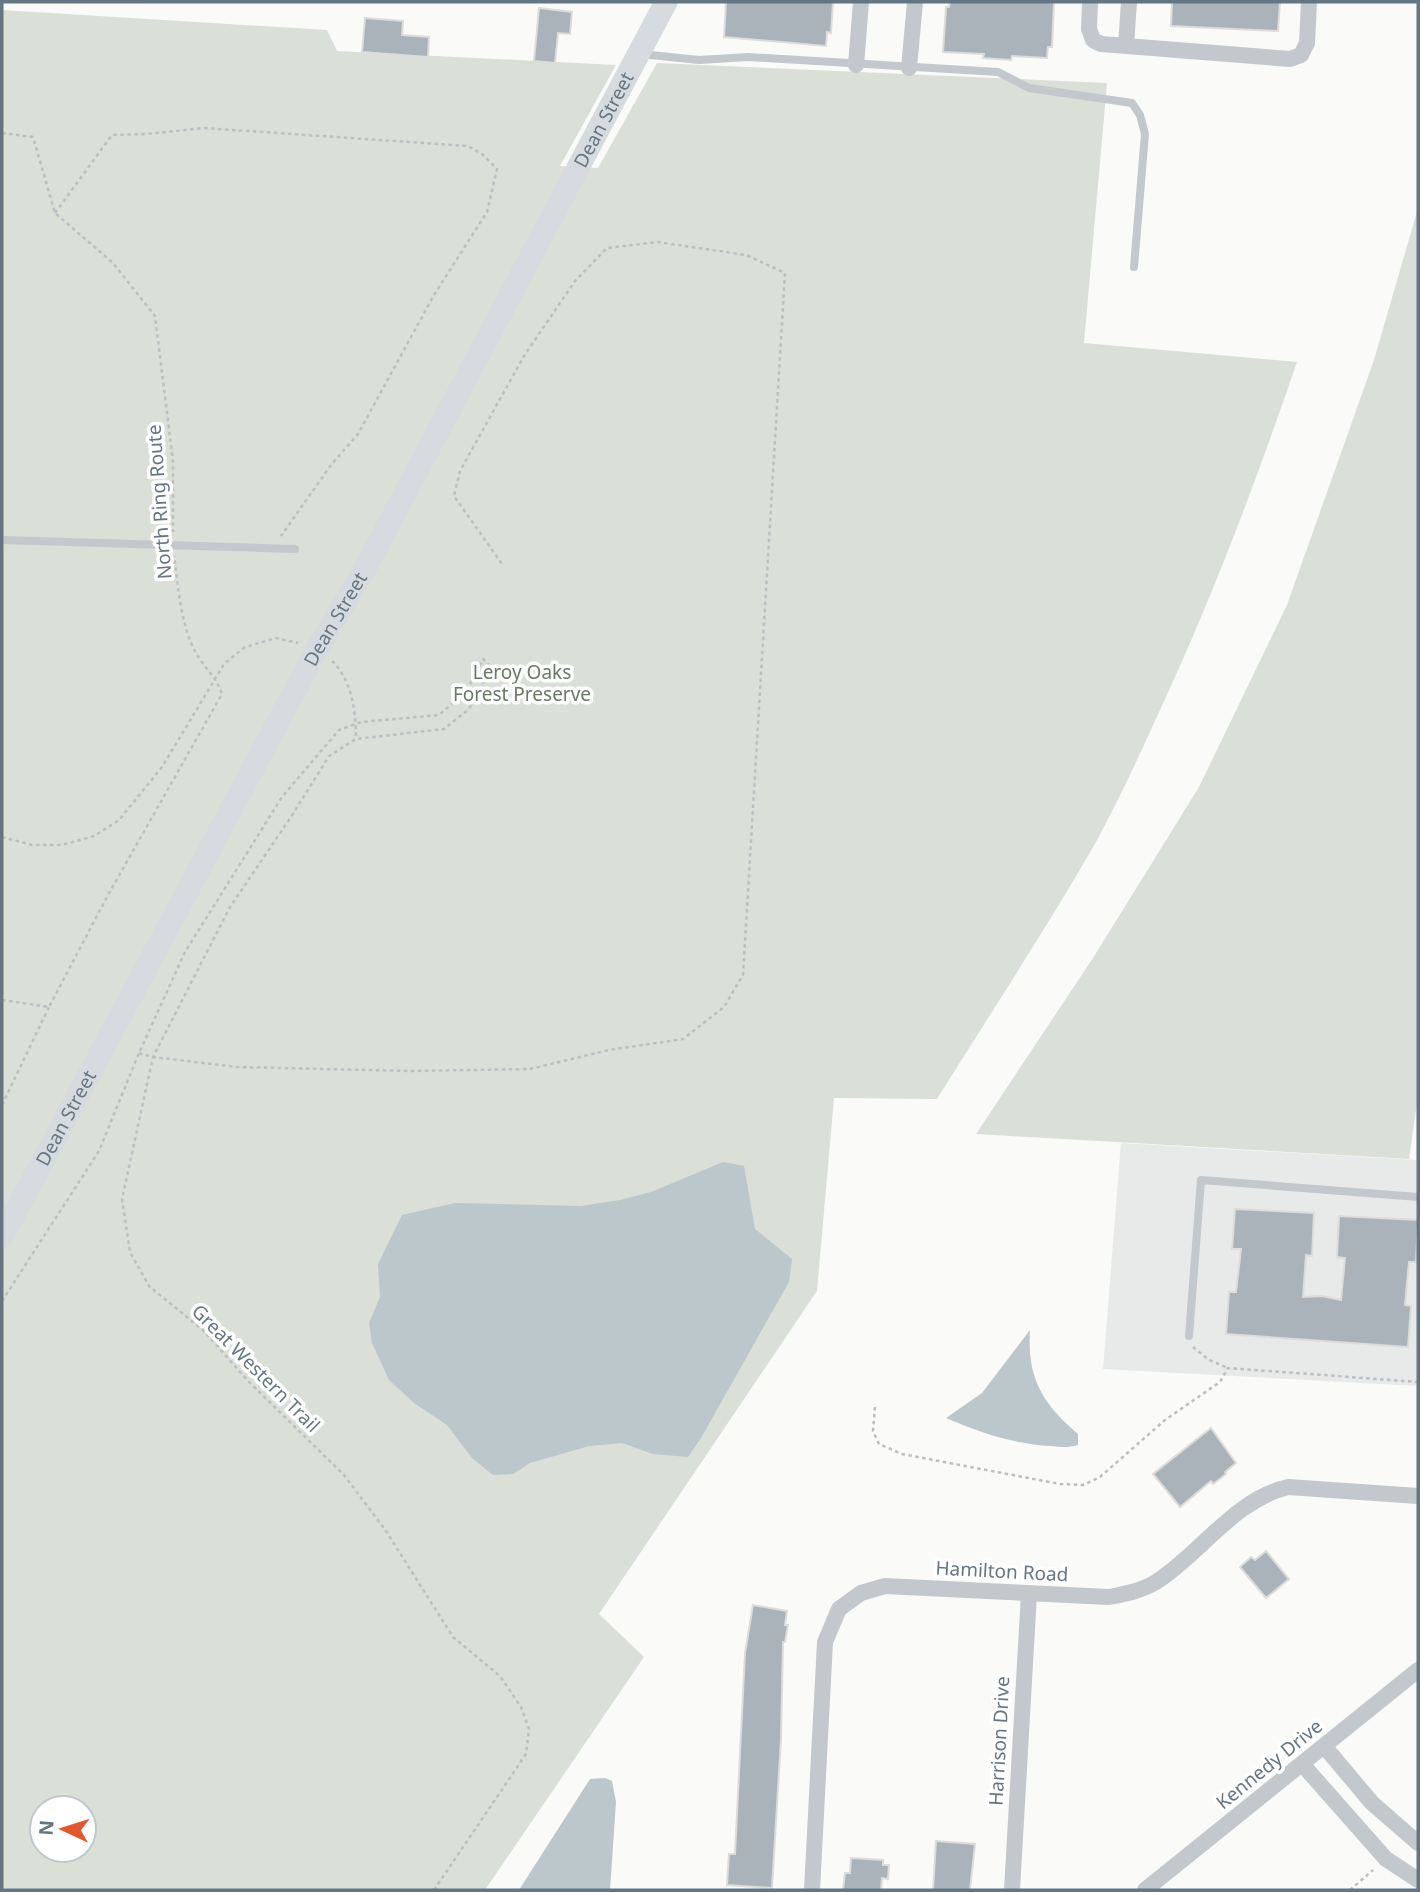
<svg xmlns="http://www.w3.org/2000/svg" width="1420" height="1892" font-family="'Noto Sans',sans-serif">
<style>
.built{fill:#e8e9e9}
.green{fill:#dadfd7;fill-rule:evenodd}
.water{fill:#bbc7cb}
.building{fill:#aab3b9;stroke:#dcdcda;stroke-width:2}
.lines{fill:none;stroke-linecap:round;stroke-linejoin:round}
.path{stroke:#bbbfc2;stroke-width:2.5;stroke-dasharray:3.5 3.5;stroke-linecap:butt}
.lane{stroke:#c3c8cc;stroke-width:8}
.street{stroke:#c3c8cc;stroke-width:16}
.secondary{stroke:#d6dbdf;stroke-width:23}
.labels{text-anchor:middle;stroke-width:7;stroke-linejoin:round;paint-order:stroke}
.street-label{font-size:19px;fill:#657683;stroke:#fff}
.park-label{font-size:19px;fill:#687a64;stroke:#fff}
</style>
<rect width="100%" height="100%" fill="#fafaf8"/>
<path class="built" d="M1121 1143 1418 1160V1386L1103 1369Z"/>
<path class="green" d="M2 10 327 30 337 51 616 65 560 166 598 168 657 63 1107 83 1084 343 1297 362C1255 485 1209 606 1154 723 1136 763 1117 803 1096 842 1046 929 990 1014 937 1099L834 1098 817 1291 599 1614 644 1657 485 1890H2ZM42 1808H84V1850H42Z
M1418 208V1096L1409 1159 976 1134 1093 958 1199 787 1287 605 1374 360Z"/>
<path class="water" d="M723 1162 744 1166 755 1229 792 1259 789 1282 701 1438 688 1457 653 1454 622 1443 589 1446 530 1463 513 1474 493 1475 472 1458 447 1425 414 1403 389 1380 372 1343 369 1323 380 1297 378 1264 402 1215 455 1203 581 1206 620 1200 651 1192Z
M1030 1330C1027 1378 1042 1403 1078 1434V1445C1068 1448 1060 1447 1051 1446 1013 1444 981 1433 946 1418L982 1393Z
M605 1778 612 1781 616 1802 610 1890H519L590 1779Z"/>
<path class="building" d="M726 2H833L831 33 827 32 826 46 724 37Z
M950 2H1054L1052 47H1048L1047 58 1012 56 1011 60 983 58 984 54 943 52 946 7H949Z
M1172 2H1280L1278 31 1171 26Z
M539 8 572 12 570 34 558 33 555 63 534 61Z
M365 18 403 21 402 35 429 37 428 57 362 52Z
M1235 1209 1314 1213 1312 1256 1306 1255 1303 1297 1322 1296 1341 1300 1345 1258 1337 1257 1339 1216 1418 1220 1416 1262H1409L1405 1305 1411 1306 1408 1347 1226 1334 1229 1292H1236L1241 1249H1232Z
M1211 1428 1236 1463 1225 1472 1226 1474 1213 1484 1211 1481 1180 1507 1153 1474Z
M1266 1551 1289 1579 1266 1598 1240 1567 1251 1557 1255 1560Z
M753 1605 787 1611 785 1625H788L785 1642H783L781 1738 772 1888 727 1885 729 1854H735L745 1653Z
M936 1841 975 1844 970 1890H933Z
M851 1858 883 1860V1865H889L888 1879 882 1878 881 1890H843L845 1873H850Z"/>
<g class="lines">
<path class="path" d="M2 133 33 137 55 213 113 263 155 316 173 461V532
M55 213 112 135 147 134 204 128 468 146 482 154 497 169 487 212 434 295 358 434 331 465 281 536
M332 661C352 680 356 712 356 739
M2 837 32 845H62L94 836 119 820 162 767 224 664 245 647 276 638 298 643
M2 1000 49 1007 108 895 222 694C215 675 205 669 196 653 181 627 178 585 174 556
M139 1053 153 1057 237 1067 411 1071 530 1069 609 1050 683 1039 724 1007 743 975 785 273 746 255 658 242 607 248 575 281 524 356 460 471 454 496 502 564
M2 1105 49 1007
M2 1301 99 1151 139 1053 185 952 282 797 339 730 361 722 439 715 467 690 483 659 491 667 512 677
M1193 1347 1209 1360 1228 1368
M875 1407 873 1431 879 1444 902 1454 1060 1484 1083 1485 1100 1477 1165 1420 1220 1382 1228 1368 1418 1382
M434 1890 526 1754 529 1729 521 1707 500 1676 453 1637 386 1531 344 1475 248 1381 205 1332 149 1286 130 1252 122 1199 153 1057 230 907 291 817 329 756 356 739 444 729 469 709 491 667
M1350 1890 1373 1870"/>
<path class="lane" d="M641 54 699 60 748 57 998 72 1029 88 1132 103 1140 115 1145 134 1134 267
M2 540 295 549
M1189 1336 1201 1180 1418 1197"/>
<path class="street" d="M1090 2 1089 29 1093 40 1101 44 1290 59 1301 55 1307 43 1309 2
M1126 46 1129 2
M856 65 861 2
M909 68 915 2
M1324 1746 1372 1803 1418 1843
M1302 1764 1386 1859 1418 1880
M812 1890 825 1642 839 1609 861 1593 885 1586 1109 1597C1125 1594 1141 1591 1156 1582 1201 1553 1234 1500 1288 1487L1418 1496
M1012 1890 1029 1594
M1145 1890 1418 1670"/>
<path class="secondary" id="s1" d="M2 1237 316 651 368 563 666 2"/>
</g>
<g class="labels">
<g class="street-label">
<text dy="7" stroke="none"><textPath href="#s1" startOffset="1269">Dean Street</textPath></text>
<text transform="translate(159 502) rotate(-94)" y="7">North Ring Route</text>
<text dy="7" stroke="none"><textPath href="#s1" startOffset="702">Dean Street</textPath></text>
<text dy="7" stroke="none"><textPath href="#s1" startOffset="135">Dean Street</textPath></text>
<text transform="translate(256 1368) rotate(45)" y="7">Great Western Trail</text>
<text transform="translate(1002 1571) rotate(3)" y="7">Hamilton Road</text>
<text transform="translate(999 1741) rotate(-87)" y="7">Harrison Drive</text>
<text transform="translate(1269 1764) rotate(-39)" y="7">Kennedy Drive</text>
</g>
<g class="park-label">
<text x="522" y="679">Leroy Oaks<tspan x="522" dy="22">Forest Preserve</tspan></text>
</g>
</g>
<rect width="1420" height="1892" fill="none" stroke="#657683" stroke-width="7"/>
<g transform="translate(63 1829) rotate(274)"><circle r="33" fill="#ffffff" stroke="#c1c8cd" stroke-width="2"/>
<path d="M0-5L12 26L0 18L-12 26Z" fill="#e4572e"/>
<text y="-10" font-size="19" font-weight="bold" text-anchor="middle" fill="#657683">N</text>
</g>
</svg>
